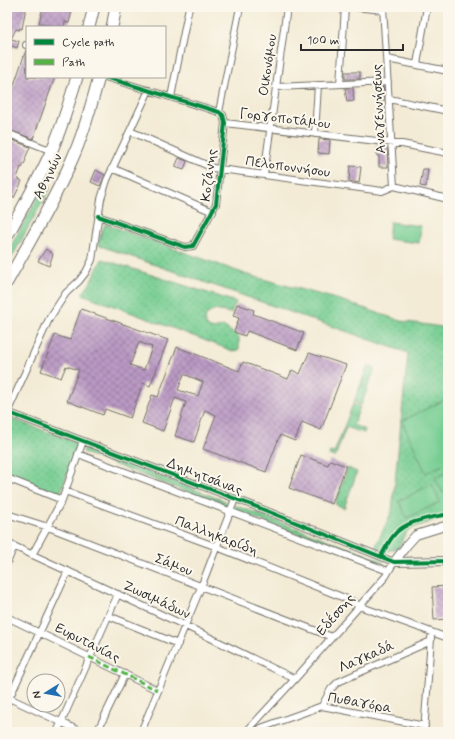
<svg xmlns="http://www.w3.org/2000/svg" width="455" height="739" font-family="Mynerve,sans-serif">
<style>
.grass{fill:url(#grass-tufts);stroke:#507c5e}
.park{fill:url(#park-dots);stroke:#507c5e}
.pitch{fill:#76cd92;stroke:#507c5e}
.building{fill:url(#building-cross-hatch);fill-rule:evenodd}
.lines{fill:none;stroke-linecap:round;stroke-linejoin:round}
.street-casing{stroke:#716e66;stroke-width:8}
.secondary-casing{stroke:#716e66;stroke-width:10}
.highway-casing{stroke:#716e66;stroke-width:13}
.street{stroke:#fff;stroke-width:6}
.secondary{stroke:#fff;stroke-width:8}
.highway{stroke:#fff;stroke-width:11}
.quiet{stroke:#56b246;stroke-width:3;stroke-dasharray:6 3;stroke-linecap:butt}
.cycleway-casing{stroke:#fbf7ec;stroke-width:6}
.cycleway{stroke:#00873e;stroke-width:4}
.labels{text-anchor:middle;stroke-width:4;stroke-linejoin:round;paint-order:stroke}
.street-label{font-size:14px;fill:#2b2b2b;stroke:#fbf7ec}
</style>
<defs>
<pattern id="grass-tufts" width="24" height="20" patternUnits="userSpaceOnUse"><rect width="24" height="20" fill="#76cd92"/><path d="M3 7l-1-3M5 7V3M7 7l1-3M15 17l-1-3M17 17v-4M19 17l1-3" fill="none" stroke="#66b07e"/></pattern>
<pattern id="park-dots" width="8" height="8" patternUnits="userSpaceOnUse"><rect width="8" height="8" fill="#76cd92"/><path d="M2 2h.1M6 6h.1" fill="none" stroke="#66b07e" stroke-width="1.8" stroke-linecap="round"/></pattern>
<pattern id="building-cross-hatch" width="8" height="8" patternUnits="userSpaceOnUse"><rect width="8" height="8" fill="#ba99c4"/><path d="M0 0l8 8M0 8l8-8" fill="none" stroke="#977d9f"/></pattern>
</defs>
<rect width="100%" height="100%" fill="#fbf7ec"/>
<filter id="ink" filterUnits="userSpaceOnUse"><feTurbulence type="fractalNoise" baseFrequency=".025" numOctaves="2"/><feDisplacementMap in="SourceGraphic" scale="8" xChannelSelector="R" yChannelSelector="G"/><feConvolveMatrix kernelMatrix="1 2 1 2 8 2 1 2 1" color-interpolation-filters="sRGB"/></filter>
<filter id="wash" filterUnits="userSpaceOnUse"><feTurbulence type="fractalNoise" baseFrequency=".012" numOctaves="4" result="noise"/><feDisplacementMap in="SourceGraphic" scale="16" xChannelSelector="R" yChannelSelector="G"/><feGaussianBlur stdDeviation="0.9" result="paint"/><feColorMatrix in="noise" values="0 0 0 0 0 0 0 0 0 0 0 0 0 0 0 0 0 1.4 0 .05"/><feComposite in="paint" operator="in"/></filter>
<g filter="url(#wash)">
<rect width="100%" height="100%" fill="#f3ebd5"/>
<path class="grass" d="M45 185 50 188 7 266V253Z
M368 366 375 368 361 405 354 402Z
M353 404 360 407 353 425 365 430 364 433 346 427 335 457 329 455 330 452 334 453Z"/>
<path class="park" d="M105 224 248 275 340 300 401 321 448 328V515L408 530 398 548 388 551 375 548 392 511 408 353 98 245 101 234Z
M102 259 236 302 231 313 214 310 206 315 205 322 208 327 214 329 223 326 239 337V350L233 351 82 294 89 285Z
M12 419 79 443 60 494 7 474V429Z
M86 448 225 501 227 504 224 506 84 453 83 450Z
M348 468 357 472 344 508 335 504Z
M235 506H237L381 560 383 562 384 566H382L236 511 234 509Z"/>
<path class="pitch" d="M390 222 421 226 419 243 388 239Z
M448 398V462L426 473 402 421Z
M448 472V490L443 493 435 478Z
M432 484 440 502 407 518 399 501Z"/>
<g id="blocks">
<path class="building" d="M11 7H26L22 29 20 28 19 30 16 29 11 39 19 41 17 48 12 46 8 58 7 57V20Z
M43 7H73L69 23 65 22 64 27H57L39 23Z
M26 50 27 77H55L33 139 7 129V105Z
M345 72H360V79H345Z
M375 87H383L384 101 377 102Z
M345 88H353L354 101 347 102Z
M7 138 30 147 25 159 26 160 22 168 21 167 17 178 22 181 14 198 12 197 7 204Z
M319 139 330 140 329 154 318 153Z
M377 148H387L388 167H379V156H377Z
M179 158 187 161 184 170 175 167Z
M350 166 361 167 359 183 349 181Z
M423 169H428L426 187 420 186Z
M96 170 105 175 100 186 91 182Z
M46 249 53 254 49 266 38 261Z
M237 304 254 310 253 314 304 333 297 350 247 331 245 336 234 332 239 318 233 316Z
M81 309 168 340 150 386 143 383 130 418 105 409 103 415 67 401 79 370 66 366 61 378 41 371 55 335 70 340ZM139 342 152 347 144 370 130 365Z
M177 347 239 371 243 362 288 379 292 370 300 374 309 353 346 365 321 430 302 422 295 441 280 435 266 472 203 449 216 415 205 410 194 442 175 436 186 402 175 398 163 431 142 423 152 395 158 397ZM184 374 203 382 198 396 178 390Z
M301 455 328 465 330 460 346 466 332 504 289 488Z
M448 586V619L434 620 432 587Z"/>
</g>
</g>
<g filter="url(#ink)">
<use href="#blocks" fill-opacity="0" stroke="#716e66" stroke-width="1"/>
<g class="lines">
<g class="street-casing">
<path id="street" d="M355 7 383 10
M383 7 394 186
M26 45H27
M387 59 448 71
M417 64 427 7
M340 84 345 7
M276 87 388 82
M171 97 189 7
M389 99 448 111
M219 112 240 7
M225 123 402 144 448 153
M130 131 213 168 382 191 394 186 448 199
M7 133 52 151
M315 134 318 85
M112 168 213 212
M264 175 287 7
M98 216 185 247 193 246 216 204 225 123 223 115 219 112 105 77
M7 412 257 507 394 562 386 576 295 679 246 732
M7 413 49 319 66 293 79 281 86 272 92 260 101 199 107 180 149 90
M78 454 388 571
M7 478 62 500
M65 491 217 547 352 601 359 606 448 638
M7 514 48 527 332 637
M7 543 186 626 295 679
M32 555 62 500 83 441
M7 563 14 546
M109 616 178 644
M7 617 157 690
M7 697 82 732
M7 703 68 571
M322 706 331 689 338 682 431 641
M57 732 118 594
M97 732 125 674
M141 732 201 587 235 499
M257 732 261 728 322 706 425 726
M424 732 431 638"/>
</g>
<g class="secondary-casing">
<path id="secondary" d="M394 562 407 545 416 535 448 525
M394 562 448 561"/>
</g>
<g class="highway-casing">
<path id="highway" d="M89 27 94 7
M112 27 116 7
M7 236C22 209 38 181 51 152 62 128 69 102 77 77
M7 282C29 243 52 204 70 164 83 136 91 106 99 77"/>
</g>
<use href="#street" class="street"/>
<use href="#secondary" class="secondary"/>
<use href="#highway" class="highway"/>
<path class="quiet" d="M89 657 157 690"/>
<g class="cycleway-casing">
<path id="cycleway" d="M98 216 185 247 193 246 216 204 225 123 223 115 219 112 105 77
M7 412 257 507 394 562 448 561
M381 556C385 549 389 541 394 535 406 520 431 518 448 514"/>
</g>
<use href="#cycleway" class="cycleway"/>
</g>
</g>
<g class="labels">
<g class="street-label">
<text transform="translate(267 65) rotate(-82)" y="5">Οικονόμου</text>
<text transform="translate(378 109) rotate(-93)" y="5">Αναγεννήσεως</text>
<text transform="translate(285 118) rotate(7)" y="5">Γοργοποτάμου</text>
<text transform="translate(288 166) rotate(8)" y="5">Πελοποννήσου</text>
<text transform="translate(208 175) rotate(-83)" y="5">Κοζάνης</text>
<text transform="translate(47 176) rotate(-64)" y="5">Αθηνών</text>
<text transform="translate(205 476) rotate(21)" y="5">Δημητσάνας</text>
<text transform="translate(217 535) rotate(21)" y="5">Παλληκαρίδη</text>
<text transform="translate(174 564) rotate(21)" y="5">Σάμου</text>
<text transform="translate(157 599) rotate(25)" y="5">Ζωσιμάδων</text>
<text transform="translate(335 614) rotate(-49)" y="5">Εδέσσης</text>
<text transform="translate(88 642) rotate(27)" y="5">Ευρυτανίας</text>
<text transform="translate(366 656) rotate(-24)" y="5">Λαγκαδά</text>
<text transform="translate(360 702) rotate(10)" y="5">Πυθαγόρα</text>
</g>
</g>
<rect width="455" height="739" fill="none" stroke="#fbf7ec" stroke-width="24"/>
<rect x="26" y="26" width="140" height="52" fill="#fbf7ec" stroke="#a8a59f"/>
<rect x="34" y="39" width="20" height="6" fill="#00873e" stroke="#a8a59f"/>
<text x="62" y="46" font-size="12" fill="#2b2b2b">Cycle path</text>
<rect x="34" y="59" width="20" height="6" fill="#56b246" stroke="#a8a59f"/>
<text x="62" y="66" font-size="12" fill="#2b2b2b">Path</text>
<g transform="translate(46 693) rotate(259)"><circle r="19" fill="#fbf7ec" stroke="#a8a59f"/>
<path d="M0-3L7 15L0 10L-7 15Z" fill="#1f6fb2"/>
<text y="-6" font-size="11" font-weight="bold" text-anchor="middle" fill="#2b2b2b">N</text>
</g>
<path d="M301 44v6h102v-6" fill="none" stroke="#2b2b2b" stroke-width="2"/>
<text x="307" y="44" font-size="12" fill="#2b2b2b" stroke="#fbf7ec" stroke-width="3" paint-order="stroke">100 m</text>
</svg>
